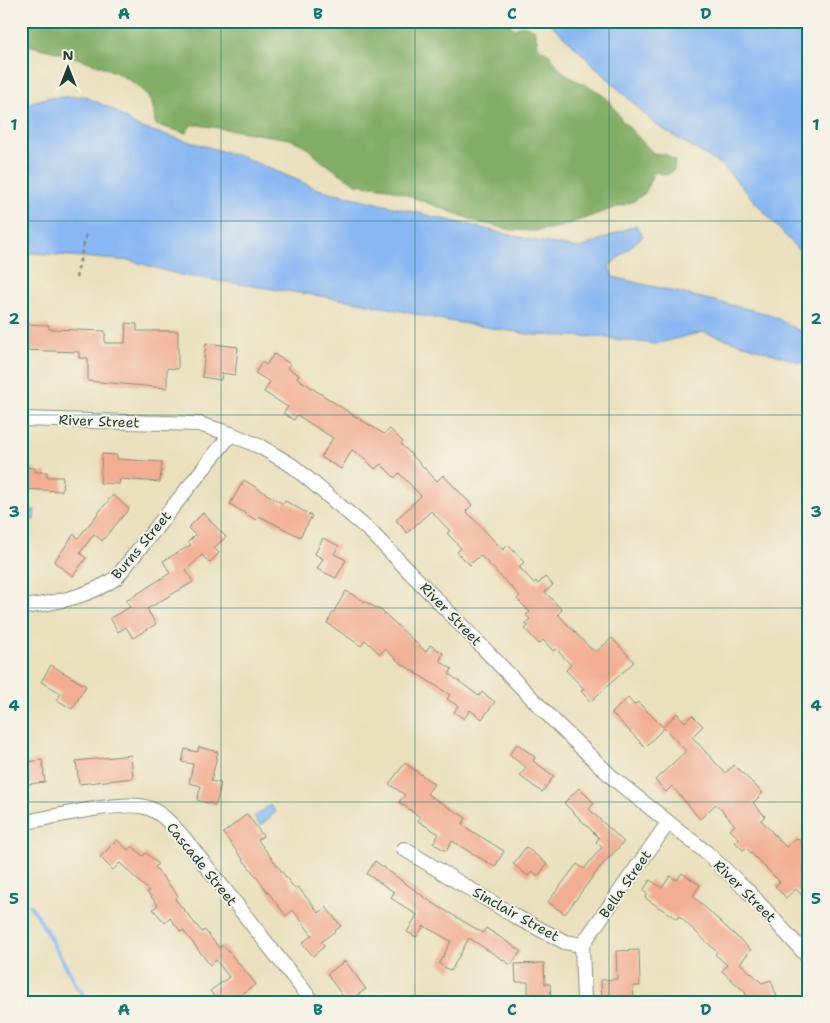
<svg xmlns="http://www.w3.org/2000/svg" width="830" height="1023" font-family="'Shantell Sans',sans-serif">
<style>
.forest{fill:#82ad66;stroke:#50754d}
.water{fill:#88b7f3;stroke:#547a94}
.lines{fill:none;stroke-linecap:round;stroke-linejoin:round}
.stream{stroke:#88b7f3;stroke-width:4}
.building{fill:#f2ad92}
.street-casing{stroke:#848e79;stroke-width:16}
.path{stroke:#848e79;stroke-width:2.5;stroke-dasharray:4 4;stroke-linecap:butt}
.street{stroke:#fff;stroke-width:14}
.grid{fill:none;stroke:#0f766e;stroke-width:1;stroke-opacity:0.55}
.labels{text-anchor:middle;stroke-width:4;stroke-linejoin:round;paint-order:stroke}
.street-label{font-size:14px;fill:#1f3d34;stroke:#f7f3e8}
.neatline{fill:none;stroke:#0f766e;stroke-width:2}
.grid-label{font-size:16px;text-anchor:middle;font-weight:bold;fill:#0f766e}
</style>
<rect width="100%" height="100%" fill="#f7f3e8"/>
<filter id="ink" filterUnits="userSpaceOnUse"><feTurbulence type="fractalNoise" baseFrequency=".02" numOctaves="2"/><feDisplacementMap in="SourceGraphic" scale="10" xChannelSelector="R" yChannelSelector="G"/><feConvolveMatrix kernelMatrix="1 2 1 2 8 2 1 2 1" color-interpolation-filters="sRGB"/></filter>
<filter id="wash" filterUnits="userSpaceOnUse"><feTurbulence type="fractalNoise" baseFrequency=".0096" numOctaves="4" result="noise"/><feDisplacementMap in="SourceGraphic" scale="20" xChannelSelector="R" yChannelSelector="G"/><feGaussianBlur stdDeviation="1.12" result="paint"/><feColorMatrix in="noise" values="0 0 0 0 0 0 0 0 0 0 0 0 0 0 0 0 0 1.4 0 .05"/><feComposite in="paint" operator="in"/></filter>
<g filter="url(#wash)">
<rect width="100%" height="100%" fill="#eae0be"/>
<path class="forest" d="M21 21H504L515 29 522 25 534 29 539 48 549 54 560 69 573 79 594 89 609 100 621 119 653 153 665 154 675 160 674 170 667 175 656 172 653 174 645 193 634 201 560 227 535 231 511 230 478 222 388 188 356 184 320 160 305 146 290 139 199 125H191L186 133 156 125C153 117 155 108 150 100 129 66 56 53 21 43Z"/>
<path class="water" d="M548 21H809V262L723 166 656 125Z
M84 96 112 109 138 127 243 157 318 189 536 241 580 248 636 225 643 236 609 266 613 277 769 314 809 336V365L703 332 655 344 600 337 534 335 443 320 359 302 180 275 132 261 21 252V105L46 98Z
M21 509 35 510 34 520H21Z
M270 805 276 812 260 826 254 817Z"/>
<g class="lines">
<path class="stream" d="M30 906 36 913 78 988 89 1002"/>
</g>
<g id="blocks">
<path class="building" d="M126 323 137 324V331H178V369L167 368V388L88 381V358H79V352L21 350V324L49 325V329L105 331V343H125Z
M206 343 238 347 235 375 222 373 221 380 202 377Z
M274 354 290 364 287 368 299 375 297 378 353 415 384 434 390 429 403 442 401 444 437 481 443 475 472 505 466 511 503 550 508 545 524 562 519 567 534 583 536 581 538 584 545 577 553 585 545 592 562 610 558 614 590 648 596 652 612 638 634 662 590 702 581 691 584 689 566 670 571 665 556 649 553 651 543 640 539 644 525 629 528 626 525 623 530 619 526 615 530 612 517 599 520 596 480 555 470 565 457 552 461 548 447 533 450 531 431 511 407 533 396 520 421 496 399 473 395 478 381 464 375 469 364 458 352 450 341 469 321 457 333 438 297 415 294 420 283 413 288 407 264 392 270 382 255 373 262 362 266 365Z
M102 454 117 455V459L162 462 160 482 120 479 119 484 100 483Z
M21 467 35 468V472H47V477H63L62 491 21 489Z
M244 480 283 504 285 501 312 516 300 537 259 516 256 520 230 504Z
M113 495 129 509 102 541 94 534 80 553 86 558 73 576 54 562 74 534 78 538Z
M203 513 226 537 214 548 219 553 209 563 202 555 186 570 193 582 147 609 156 624 133 638 126 627 118 632 110 618 130 607 126 601 170 573 163 561 191 545 188 542 195 535 188 528Z
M323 538 339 546 334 554 346 560 336 578 317 569 323 559 315 554Z
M346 591 382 611 426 652 430 645 443 653 440 661 452 669 449 674 479 696 482 692 495 702 482 719 470 710 464 719 454 712 458 706 447 699 450 695 399 662 385 649 380 654 365 640 361 646 327 623Z
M51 665 86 686 72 709 57 700 61 693 41 682Z
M628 698 634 705 638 702 663 727 677 713 685 722 692 715 703 726 692 737 725 773 734 765 763 793 753 803 765 816 761 820 786 847 797 838 809 851V903L796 889 786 898 775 886 780 882 746 848 743 850 735 842 739 838 730 830 735 825 716 804 700 819 672 786 666 792 655 780 686 751 664 728 645 747 612 713Z
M517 744 535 757 533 761 554 776 542 792 520 776 526 767 509 755Z
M199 747 218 752 211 781 221 783 216 805 197 800 201 786 189 783 193 764 182 762 185 749 197 752Z
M131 755 133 778 79 784 76 761Z
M42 760 45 782 21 785V763Z
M405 763 434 784 427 794 466 818 462 825 504 851 495 867 452 841 446 851 433 843 439 834 418 821 420 817 399 802 405 795 389 784Z
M579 788 594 803 589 809 624 842 600 867 565 914 548 902 577 864 584 869 602 847 596 842 599 838 564 803Z
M247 814 263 836 258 840 295 889 298 887 319 913 326 907 341 926 321 942 325 946 313 956 302 943 312 935 293 910 286 916 223 833Z
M117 840 128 850 132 846 143 856 146 853 158 864 155 867 178 896 175 899 202 932 205 930 219 948 223 945 256 984 231 1002H218L210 991 229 977 216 960 210 965 183 930 181 932 170 918 165 923 153 909 158 905 147 892 149 891 120 863 113 870 100 857Z
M526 847 547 864 538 876 532 871 528 876 513 864Z
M375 861 431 902 483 933 486 928 521 951 511 965 469 938 451 971 439 964 451 941 424 926 416 937 407 932 417 915 391 898 394 892 367 874Z
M682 873 700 885 693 896 751 950 740 963 762 983 771 980 777 997 763 1002H748L745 992 722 971 727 965 715 954 717 952 679 916 677 919 645 898 648 894 643 891 650 880 662 888 670 876 677 880Z
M639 950 640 986H633L634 999 602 1000 601 980 617 979 616 951Z
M345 961 366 989 347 1002 327 974Z
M544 963 545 984H550L551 1002H528V982H516L515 964Z"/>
</g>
</g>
<g filter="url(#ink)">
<use href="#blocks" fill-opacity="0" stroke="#848e79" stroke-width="1"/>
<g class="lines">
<g class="street-casing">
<path id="street" d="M21 419 199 424 231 434 261 447 293 466 371 532 557 724 614 779 707 853 747 890 809 958
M21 608C58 601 84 599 116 578L231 434
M21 823C49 818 121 800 145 807 161 811 173 826 184 838L313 1002
M404 849 516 917 565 942 582 945
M582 945 668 823
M582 945 584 1002"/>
</g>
<path class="path" d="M76 278 86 234"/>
<use href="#street" class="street"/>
</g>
</g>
<path class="grid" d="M221 21V1002M415 21V1002M609 21V1002M21 221H809M21 415H809M21 608H809M21 802H809"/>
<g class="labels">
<g class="street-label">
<text transform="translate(99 421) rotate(2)" y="5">River Street</text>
<text transform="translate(141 545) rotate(-50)" y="5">Burns Street</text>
<text transform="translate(451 614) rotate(46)" y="5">River Street</text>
<text transform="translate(202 864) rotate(51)" y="5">Cascade Street</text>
<text transform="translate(625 884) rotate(-55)" y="5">Bella Street</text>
<text transform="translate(745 891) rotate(45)" y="5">River Street</text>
<text transform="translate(516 914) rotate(29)" y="5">Sinclair Street</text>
</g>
</g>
<rect width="830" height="1023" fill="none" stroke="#f7f3e8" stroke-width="55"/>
<g transform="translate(68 68)" stroke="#f7f3e8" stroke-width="4" paint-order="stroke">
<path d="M0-4L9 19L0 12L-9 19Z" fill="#1f3d34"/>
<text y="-8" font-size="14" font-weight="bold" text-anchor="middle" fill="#1f3d34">N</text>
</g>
<rect x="28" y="28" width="774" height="968" class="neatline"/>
<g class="grid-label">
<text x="124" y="19">A</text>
<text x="318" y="19">B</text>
<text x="512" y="19">C</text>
<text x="706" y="19">D</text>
<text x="14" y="130">1</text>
<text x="816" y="130">1</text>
<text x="14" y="324">2</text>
<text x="816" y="324">2</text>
<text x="14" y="517">3</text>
<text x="816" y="517">3</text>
<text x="14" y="711">4</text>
<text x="816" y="711">4</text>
<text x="14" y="904">5</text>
<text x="816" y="904">5</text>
<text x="124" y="1015">A</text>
<text x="318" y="1015">B</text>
<text x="512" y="1015">C</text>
<text x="706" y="1015">D</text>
</g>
</svg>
